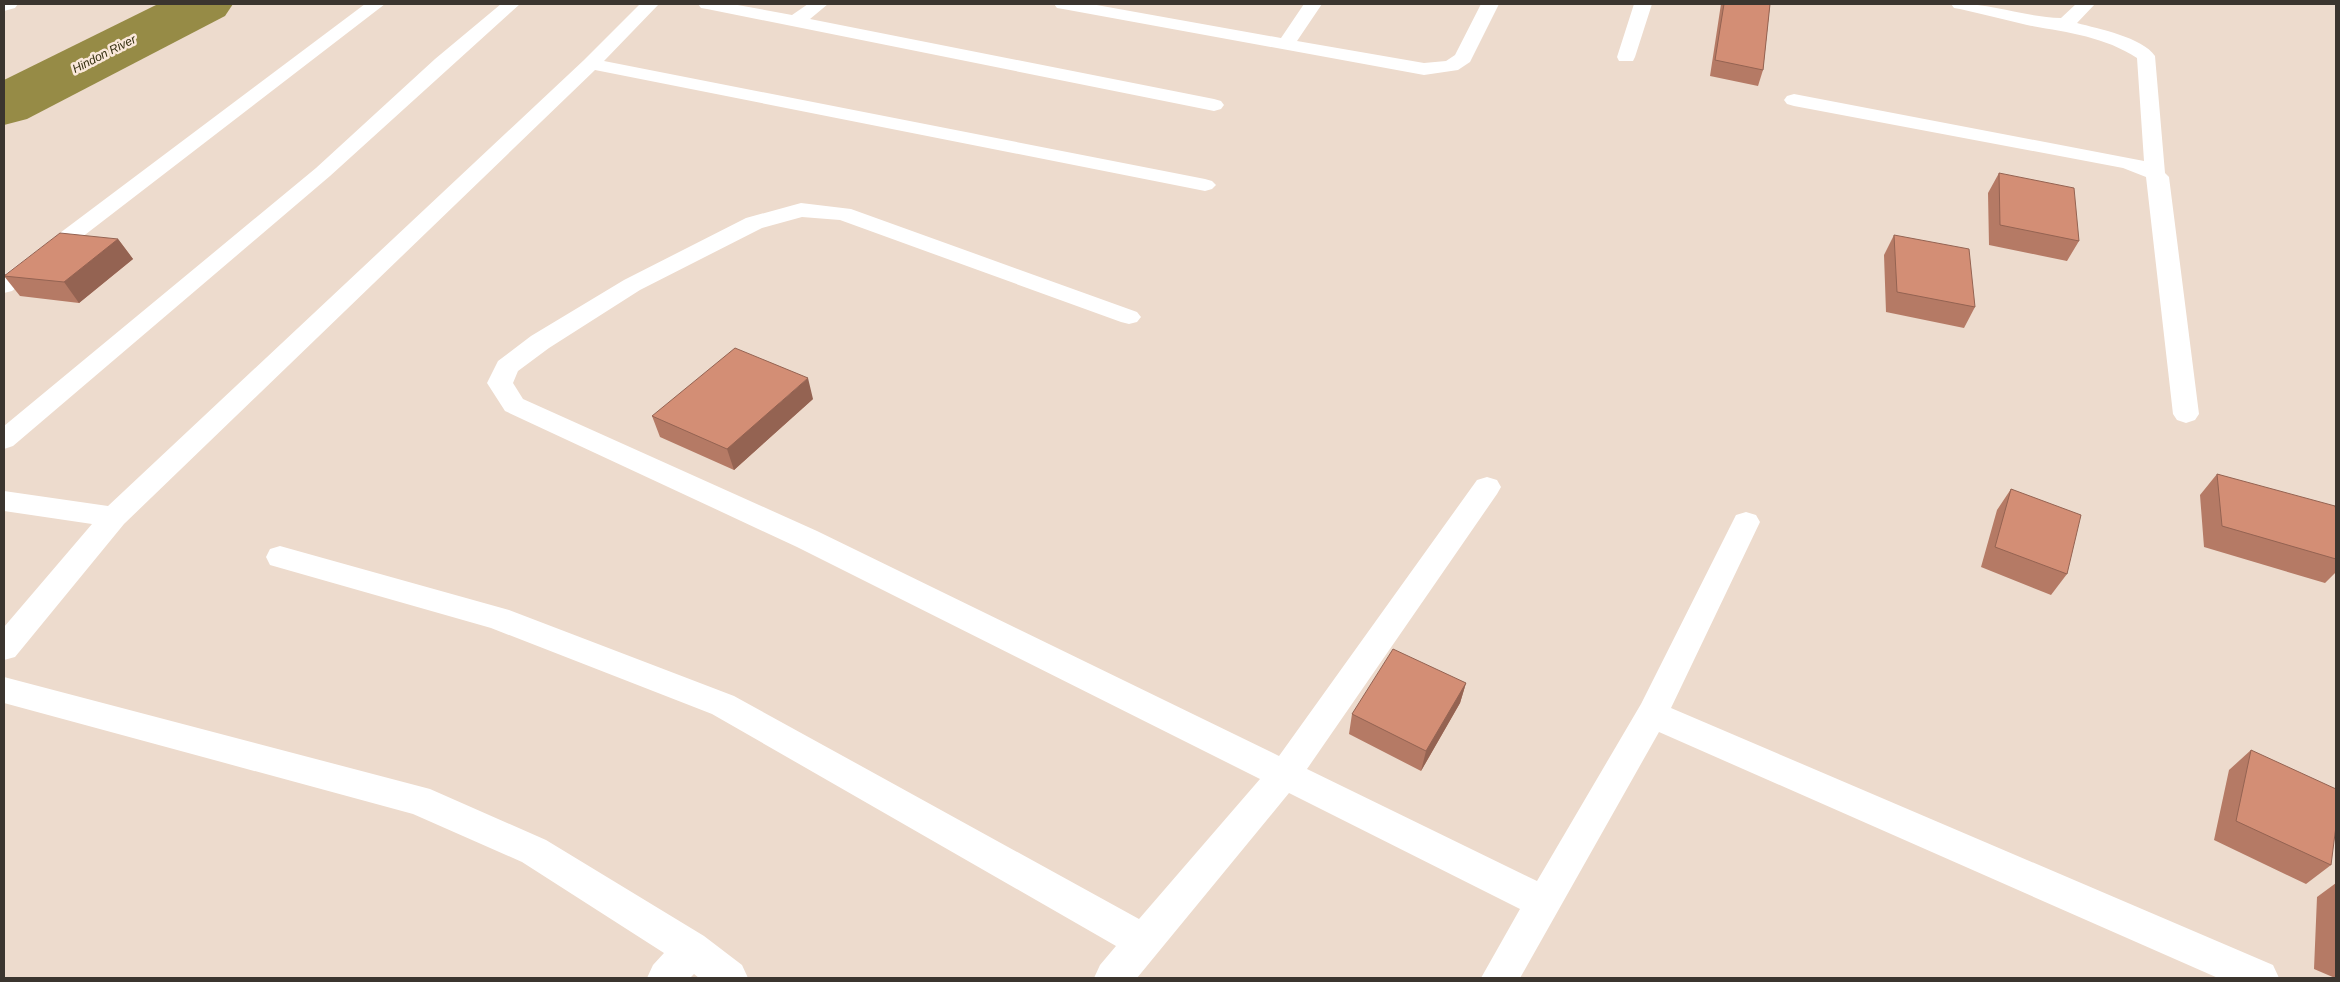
<svg xmlns="http://www.w3.org/2000/svg" width="2340" height="982" font-family="Arial,sans-serif">
<style>
.lines{fill:none;stroke-linecap:round;stroke-linejoin:round}
.river{fill:#968b46;fill-rule:evenodd}
.street{fill:#fff;fill-rule:evenodd}
.wall{fill:#b57a65}
.shaded-wall{fill:#946352}
.building{fill:#d38e75;stroke:#946352}
.labels{text-anchor:middle;stroke-width:5;stroke-linejoin:round;paint-order:stroke}
.far-water-label{font-size:12px;font-style:italic;fill:#342f0f;stroke:#fae8da}
</style>
<rect width="100%" height="100%" fill="#eddbcd"/>
<g class="lines">
<path class="river" d="M158 4H233L225 16 27 119 4 125V80Z"/>
<path class="street" d="M4 4H18L15 8 4 11Z
M365 4H385L12 291 4 293V275Z
M501 4H520L330 176 13 446 4 449V426L316 168 435 59Z
M640 4H659L604 61 1205 179 1212 181 1216 185 1212 189 1205 191 595 70 124 524 15 657 4 660V627L92 524 4 511V491L108 506 584 60Z
M698 4H732L792 15 808 4H828L810 19 1214 99 1221 101 1224 105 1221 109 1214 111 707 9 701 8Z
M1054 4H1091L1281 38 1304 4H1322L1297 41 1424 63 1446 61 1455 55 1481 4H1499L1470 62 1458 70 1424 75 1063 9 1057 8Z
M1634 4H1652L1635 57 1633 61H1619L1617 57Z
M1951 4C1989 2 2023 17 2061 18L2076 4H2095L2077 23C2099 29 2142 37 2155 56L2165 173 2169 177 2199 414 2195 420 2186 423 2177 420 2173 414 2146 177 2123 168 1794 106 1787 104 1784 100 1787 96 1794 94 2144 161 2137 58C2104 36 2065 32 2027 25 2005 20 1983 14 1960 9L1954 8Z
M801 203 851 209 1137 312 1141 317 1137 322 1129 324 1121 322 840 220 802 217 762 228 640 290 549 348 518 371 513 383 523 399 817 531 1279 756 1477 480 1487 477 1497 480 1501 487 1497 494 1307 769 1537 881 1641 704 1736 515 1746 512 1756 515 1760 522 1671 708 2273 965 2279 978H2218L1659 732 1520 978H1481L1520 909 1289 793 1137 978H1094L1100 965 1116 946 712 714 491 628 270 565 266 557 270 549 280 546 509 610 734 696 1139 919 1260 779 797 547 505 411 487 383 498 361 531 336 624 280 746 218Z
M4 677 430 789 546 840 704 936 742 965 748 978H699L694 974 690 978H647L653 965 664 953 522 862 413 814 4 703Z"/>
</g>
<path class="wall" d="M1721 4H1770L1763 70 1758 86 1710 76Z
M1999 173 2079 241 2067 261 1989 245 1988 193Z
M1894 235 1975 307 1964 328 1886 312 1884 255Z
M118 239 133 259 79 303 20 296 4 276V275Z
M813 399 734 470 660 437 652 416Z
M2217 474 2336 510V572L2325 583 2204 547 2200 495Z
M2011 489 2067 574 2051 595 1981 567 1997 510Z
M1466 683 1460 703 1421 771 1349 734 1352 714Z
M2251 750 2331 865 2306 884 2214 840 2229 770Z
M2336 883V978H2335L2314 969 2317 897Z"/>
<path class="shaded-wall" d="M118 239 133 259 79 303 64 282Z
M808 378 813 399 734 470 727 449Z
M1466 683 1460 703 1421 771 1426 751Z"/>
<path class="building" d="M1724 4H1770L1763 70 1715 60Z
M1999 173 2074 188 2079 241 2000 225Z
M60 233 118 239 64 282 4 276Z
M1894 235 1969 249 1975 307 1897 292Z
M735 348 808 378 727 449 652 416Z
M2217 474 2335 506 2336 510V559L2222 526Z
M2011 489 2081 515 2067 574 1995 547Z
M1393 649 1466 683 1426 751 1352 714Z
M2251 750 2336 789V826L2331 865 2236 821Z"/>
<g class="labels">
<g class="far-water-label">
<text transform="translate(104 54) rotate(-27)" y="4">Hindon River</text>
</g>
</g>
<rect width="2340" height="982" fill="none" stroke="#3b352f" stroke-width="10"/>
</svg>
